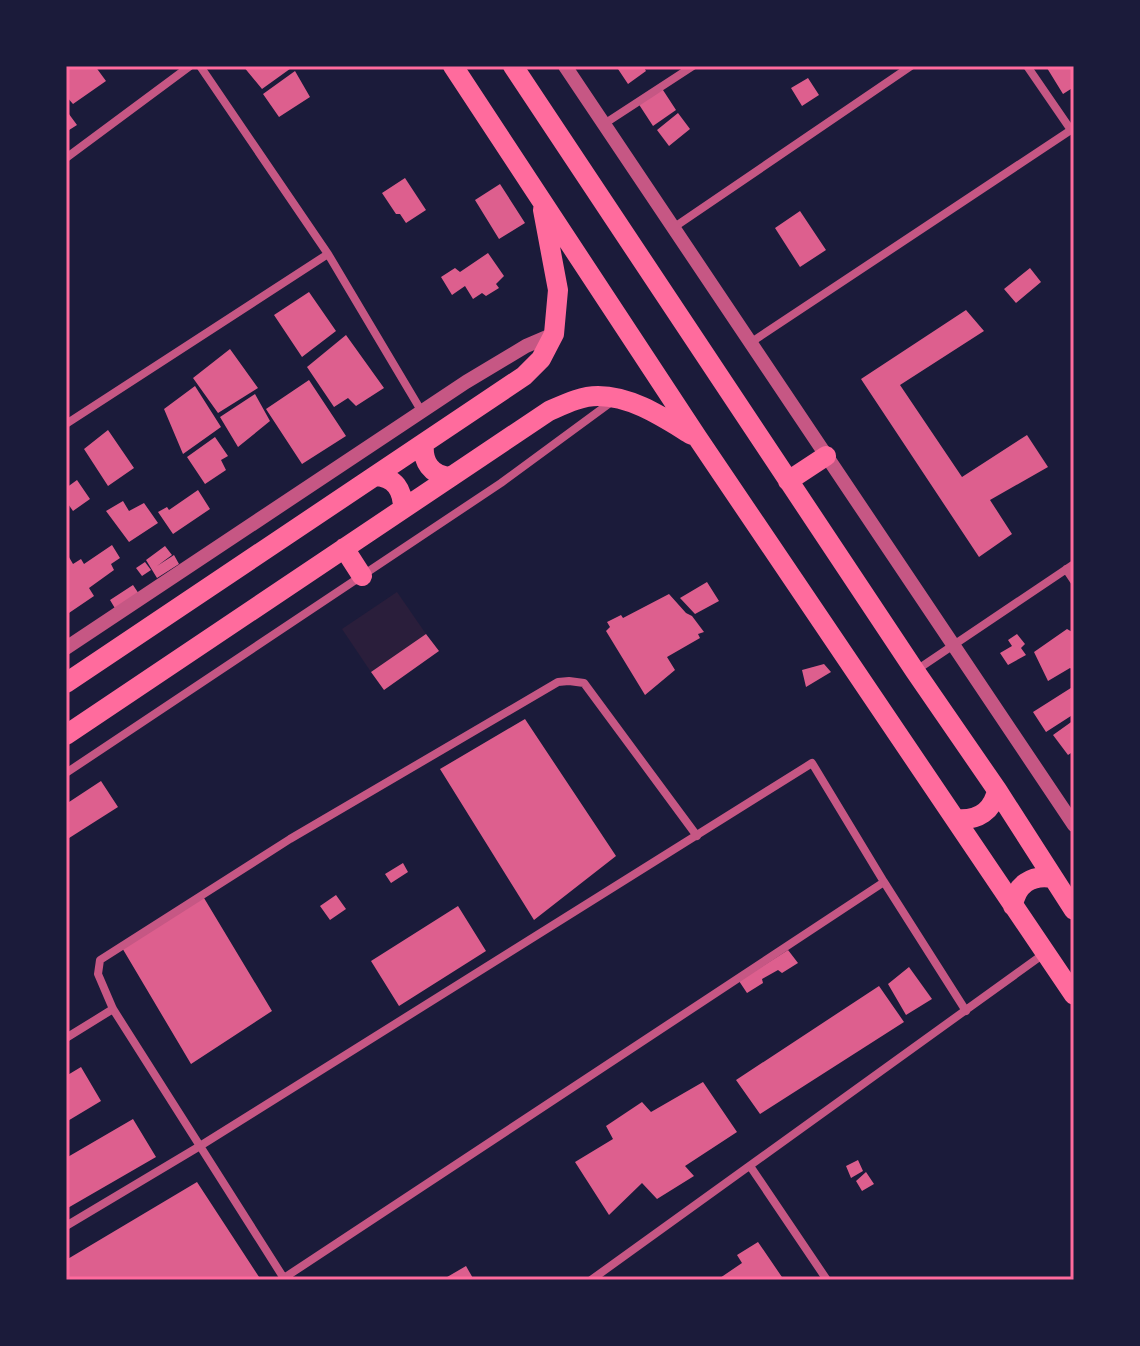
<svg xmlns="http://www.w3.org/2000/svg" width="1140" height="1346" font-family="'Nunito Sans',sans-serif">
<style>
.green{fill:#2a1e3b}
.building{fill:#dd5f8e}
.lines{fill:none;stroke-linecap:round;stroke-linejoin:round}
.minor{stroke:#c65784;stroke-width:8}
.tertiary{stroke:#c65784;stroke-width:14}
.primary{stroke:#ff6b9d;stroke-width:20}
.neatline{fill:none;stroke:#ff6b9d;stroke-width:3}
</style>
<rect width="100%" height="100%" fill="#1b1b3a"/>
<path class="green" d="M397 592 426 634 371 672 342 629Z"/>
<path class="building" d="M66 66H95L106 81 73 104 66 96Z
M243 66H294L262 89Z
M616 66H643L646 71 628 84Z
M1050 66H1074V87L1063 94 1047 68Z
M295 71 310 97 279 117 263 94Z
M808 78 819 95 802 106 791 88Z
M661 87 676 110 653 126 638 103Z
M66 110 77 125 66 132Z
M678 113 690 129 669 146 657 130Z
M405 178 426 210 406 223 400 214H396L382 193Z
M500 184 525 223 499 239 475 200Z
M800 211 826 250 800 267 775 228Z
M488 253 504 276 496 284 499 288 486 296 482 293 473 299 465 286 452 295 441 277 455 268 460 272Z
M1030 268 1041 282 1016 303 1004 289Z
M309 292 336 331 302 357 274 315Z
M966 310 984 331 900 385 962 477 1027 435 1048 467 990 500 1012 534 979 557 861 379Z
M346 335 384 388 356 406 348 398 334 407 307 367Z
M230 349 258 388 218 413 193 378Z
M309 380 346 436 302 464 266 409Z
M195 386 221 427 183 454 164 409Z
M255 394 270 421 238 447 220 417Z
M108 430 134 468 108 486 84 449Z
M215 437 228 456 221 460 226 470 205 484 187 457Z
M77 480 90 499 73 511 66 501V488Z
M198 490 210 509 173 534 158 512 167 507 169 510Z
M123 501 129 511 144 503 158 523 129 542 106 511Z
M112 545 120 558 111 564 114 570 89 588 94 596 66 615V552L73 564 81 559 84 564Z
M165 546 172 555 157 566 174 555 179 564 157 578 146 560Z
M145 562 151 570 142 576 136 568Z
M707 582 719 601 695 614 680 598Z
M133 585 139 594 116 610 110 600Z
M669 594 686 613 692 616 704 632 698 634 700 638 667 657 675 670 645 695 606 631 610 627 607 622 621 615 623 618Z
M1067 629 1074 633V668L1072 669 1070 668 1048 681 1034 652Z
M426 634 439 651 384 690 371 672Z
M1017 634 1025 644 1021 648 1026 655 1008 665 1000 653 1012 646 1008 640Z
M824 664 831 672 806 687 802 670Z
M1074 686V714L1046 732 1033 712Z
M525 719 616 856 534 920 440 769Z
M1074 720V751L1068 755 1053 735Z
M101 781 118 807 66 840V804Z
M403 863 408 872 391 883 385 874Z
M201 893 272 1011 191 1064 121 946Z
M336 895 346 909 330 920 320 906Z
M458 906 486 951 399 1006 371 961Z
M788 950 798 963 782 973 778 970 762 979 763 983 747 993 739 981Z
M909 967 932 999 906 1015 888 984Z
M879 986 904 1022 760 1114 736 1080Z
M81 1067 101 1101 66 1122V1076Z
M703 1082 737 1132 685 1166 694 1176 657 1199 642 1183 609 1215 575 1162 613 1139 606 1126 642 1102 651 1112Z
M133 1119 156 1157 66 1209V1158Z
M858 1160 863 1171 851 1178 846 1166Z
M866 1172 874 1184 862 1191 856 1181Z
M197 1182 261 1280H66V1260Z
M758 1242 784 1280H717L742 1263 737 1255Z
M466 1266 474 1280H442Z"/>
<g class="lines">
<path class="minor" d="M200 66 328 254 422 412
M1027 66 1071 130
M604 124 693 66
M66 158 190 66
M673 228 911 66
M750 343 1074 128
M66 424 328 254
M1066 569 1074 581
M915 671 1074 564
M66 773 501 483 614 400
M66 1038 113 1009
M750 1166 827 1280
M66 1226 200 1146 812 763 884 882 966 1011
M284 1278 884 882
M285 1280 113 1009 98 974 100 960 290 839 558 682 569 681 584 683 697 836
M591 1280 1045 953"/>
<path class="tertiary" d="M565 66 1074 825
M66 648 466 382 526 346 554 334"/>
<path class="primary" d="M453 66 697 437 1074 995
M513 66 915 671 997 790 1074 910
M424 443C422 462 431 475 450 477
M375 476C395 477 403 490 403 509
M788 481 826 456
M344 548 362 576
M66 683 524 376 541 359 554 334 558 290 543 210
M66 735 549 411C565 404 581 396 598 396 632 396 664 418 692 435
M956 819C978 821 993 811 997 790
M1013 906C1016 885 1031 874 1053 878"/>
</g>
<rect width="1140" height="1346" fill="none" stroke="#1b1b3a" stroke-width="136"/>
<rect x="68" y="68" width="1004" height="1210" class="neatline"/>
</svg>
